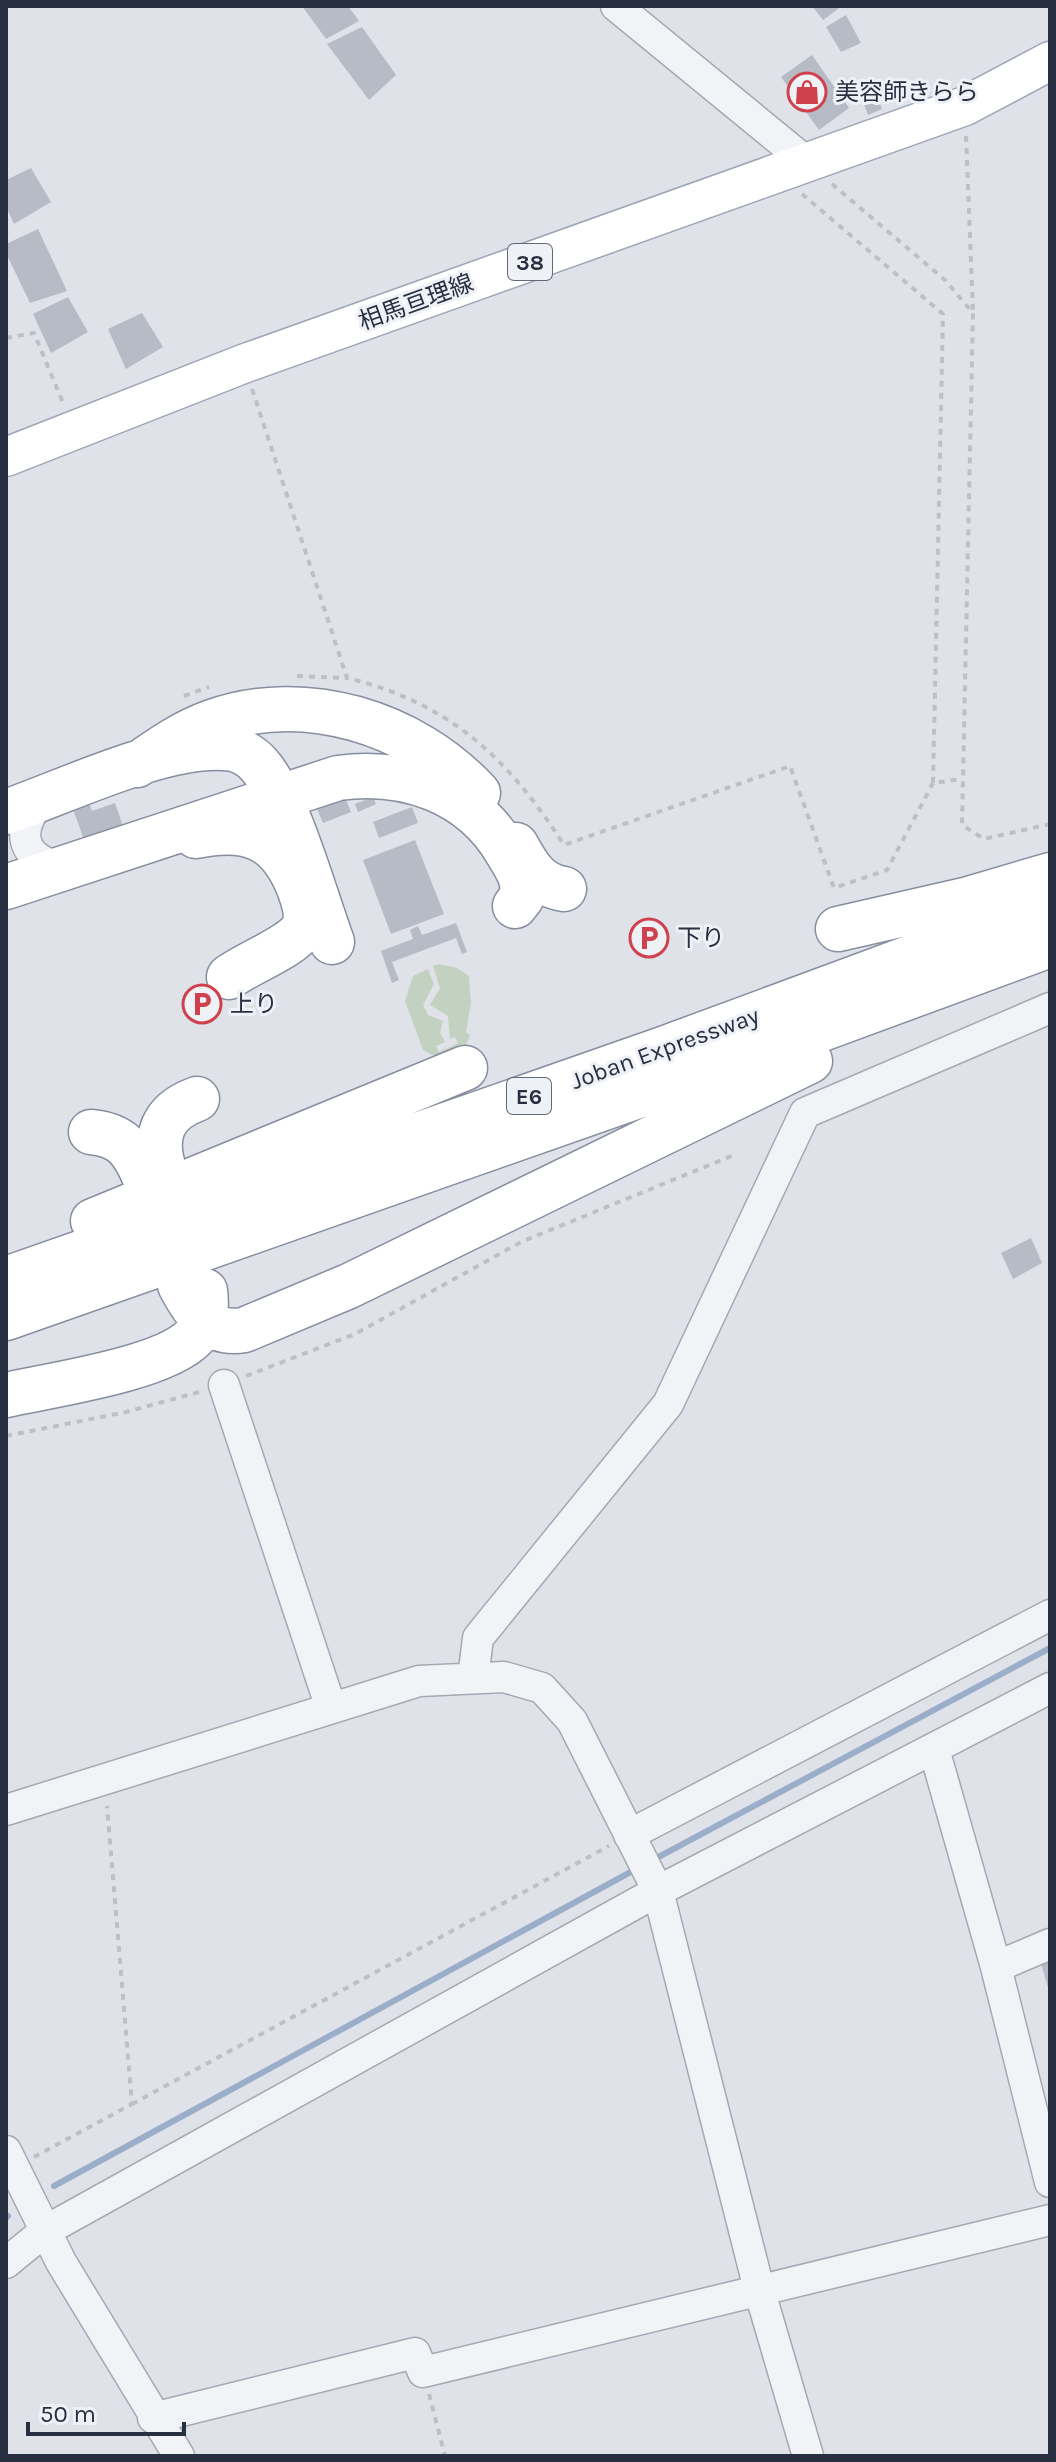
<svg xmlns="http://www.w3.org/2000/svg" width="1056" height="2462" font-family="Karla,'Noto Sans JP',sans-serif">
<style>
.green{fill:#c3d2c0}
.lines{fill:none;stroke-linecap:round;stroke-linejoin:round}
.stream{stroke:#9aadc9;stroke-width:6}
.building{fill:#b6bbc5}
.minor-casing{stroke:#a4a9b2;stroke-width:33}
.major-casing{stroke:#9ea5b4;stroke-width:41}
.highway-casing{stroke:#868e9f;stroke-width:47}
.path{stroke:#bdc0c7;stroke-width:4;stroke-dasharray:6 6;stroke-linecap:butt}
.minor{stroke:#f2f3f7;stroke-width:30}
.major{stroke:#fff;stroke-width:38}
.highway{stroke:#fff;stroke-width:44}
.labels{text-anchor:middle;stroke-width:6;stroke-linejoin:round;paint-order:stroke}
.shield{fill:#eef1f6;stroke:#636977;stroke-width:2}
.shield-label{font-size:22px;font-weight:bold;fill:#282f40}
.poi-label{font-size:24px;fill:#282f40;stroke:#eef1f6;text-anchor:start}
.street-label{font-size:24px;fill:#282f40;stroke:#eef1f6}
</style>
<rect width="100%" height="100%" fill="#dfe2e8"/>
<path class="green" d="M439 964 457 968 469 976 471 1003 466 1032 470 1035 466 1045 438 1058 423 1050 405 1001 413 976 428 969 434 984 423 1005 428 1015 443 1021 440 1033 445 1042 436 1046 439 1052 458 1043 455 1037 450 1039 448 1016 430 1005 440 988 433 966Z"/>
<g class="lines">
<path class="stream" d="M651 1861 1050 1648
M54 2186 638 1868
M6 2218 8 2216"/>
</g>
<path class="building" d="M302 6H348L359 21 326 39Z
M812 6H842L823 20Z
M846 15 861 43 841 52 826 27Z
M362 27 396 75 369 100 327 44Z
M812 55 849 108 819 130 781 77Z
M876 93 882 109 868 115 862 99Z
M31 168 51 202 14 224 6 206V180Z
M38 229 67 291 30 303 6 253V244Z
M68 297 88 332 51 353 33 314Z
M142 313 163 347 126 369 108 329Z
M345 797 351 812 323 823 317 809Z
M373 797 376 804 358 812 355 804Z
M88 800 92 811 115 803 123 826 84 840 72 806Z
M412 807 418 823 379 838 373 822Z
M415 840 444 914 391 934 363 860Z
M456 923 467 952 462 954 456 938 392 962 399 980 392 983 381 951 413 939 410 930 418 926 422 935Z
M1031 1238 1042 1263 1013 1279 1001 1253Z
M1050 1956V1991H1049L1040 1960Z"/>
<g class="lines">
<g class="minor-casing">
<path id="minor" d="M616 6 809 164
M42 800C14 831 21 860 64 868
M224 1385 331 1708
M473 1678 478 1638 668 1404 805 1113 1050 1008
M934 1749 996 1967 1050 2182
M6 1810 419 1681 504 1677 542 1688 572 1721 658 1891 759 2289 808 2456
M629 1835 1050 1615
M996 1967 1050 1944
M6 2151 61 2262 179 2456
M6 2263 45 2231 658 1891 1050 1688
M153 2418 415 2353 423 2372 1050 2220"/>
</g>
<g class="major-casing">
<path id="major" d="M6 457 243 364 965 106 1050 61"/>
</g>
<g class="highway-casing">
<path id="highway" d="M137 765C161 748 184 732 212 722 305 689 412 722 478 793
M6 812C66 791 161 745 223 748 237 748 251 755 260 766 288 798 316 899 332 942
M196 836C249 825 279 838 299 888 304 902 310 917 302 930 291 947 248 963 229 977
M516 845C528 867 538 885 564 889
M6 887 338 778C405 769 471 791 507 852 516 867 525 879 522 897L515 906
M838 929 965 900 1050 875
M91 1132C123 1135 133 1150 145 1178
M165 1173C153 1137 161 1112 197 1099
M93 1221 465 1068
M6 1279 663 1049 1050 906
M180 1285C194 1312 210 1336 244 1330L349 1286 810 1061
M6 1318 675 1083 1050 945
M6 1395C51 1385 164 1369 194 1337 206 1325 207 1307 205 1291"/>
</g>
<path class="path" d="M966 136 973 311
M832 184 945 280 973 313 962 825 984 839 1050 824
M802 194 943 314 933 783 962 779
M6 338 34 333 64 405
M252 389 347 678C450 703 508 758 564 845L790 766 834 888 887 870 933 783
M297 676 347 678
M184 696 209 687
M246 1376 355 1334 521 1242 734 1155
M6 1436 126 1412 199 1392
M132 2104 609 1846
M34 2157 132 2104 107 1806
M429 2394 445 2456"/>
<use href="#minor" class="minor"/>
<use href="#major" class="major"/>
<use href="#highway" class="highway"/>
</g>
<defs>
<g id="shop-ring" transform="scale(2)"><circle r="9.5" fill="#eef1f6" stroke="#cf424d" stroke-width="1.5"/><path d="M-5-2.5h2.3a2.7 3.5 0 0 1 5.4 0H5L5.5 6h-11ZM-1.5-2.5h3a1.5 2.3 0 0 0-3 0Z" fill="#cf424d"/></g>
<g id="parking-ring" transform="scale(2)"><circle r="9.5" fill="#eef1f6" stroke="#cf424d" stroke-width="1.5"/><path d="M-3.5-5.5H1a3.5 3.5 0 0 1 0 7H-1V5.5H-3.5ZM-1-3.4V-.6H.8a1.4 1.4 0 0 0 0-2.8Z" fill="#cf424d"/></g>
</defs>
<g fill-rule="evenodd">
<use href="#shop-ring" x="807" y="92"/>
<use href="#parking-ring" x="649" y="938"/>
<use href="#parking-ring" x="202" y="1004"/>
</g>
<g class="labels">
<g class="shield">
<rect x="508" y="244" width="44" height="36" rx="6"/>
<rect x="507" y="1078" width="44" height="36" rx="6"/>
</g>
<g class="shield-label">
<text x="530" y="270">38</text>
<text x="529" y="1104">E6</text>
</g>
<g class="poi-label">
<text x="835" y="100">美容師きらら</text>
<text x="677" y="946">下り</text>
<text x="230" y="1012">上り</text>
</g>
<g class="street-label">
<text transform="translate(416 302) rotate(-20)" y="8">相馬亘理線</text>
<text transform="translate(665 1048) rotate(-20)" y="8">Joban Expressway</text>
</g>
</g>
<rect width="1056" height="2462" fill="none" stroke="#282f40" stroke-width="16"/>
<path d="M28 2422v12h156v-12" fill="none" stroke="#282f40" stroke-width="4"/>
<text x="40" y="2422" font-size="24" fill="#282f40" stroke="#eef1f6" stroke-width="6" paint-order="stroke">50 m</text>
</svg>
